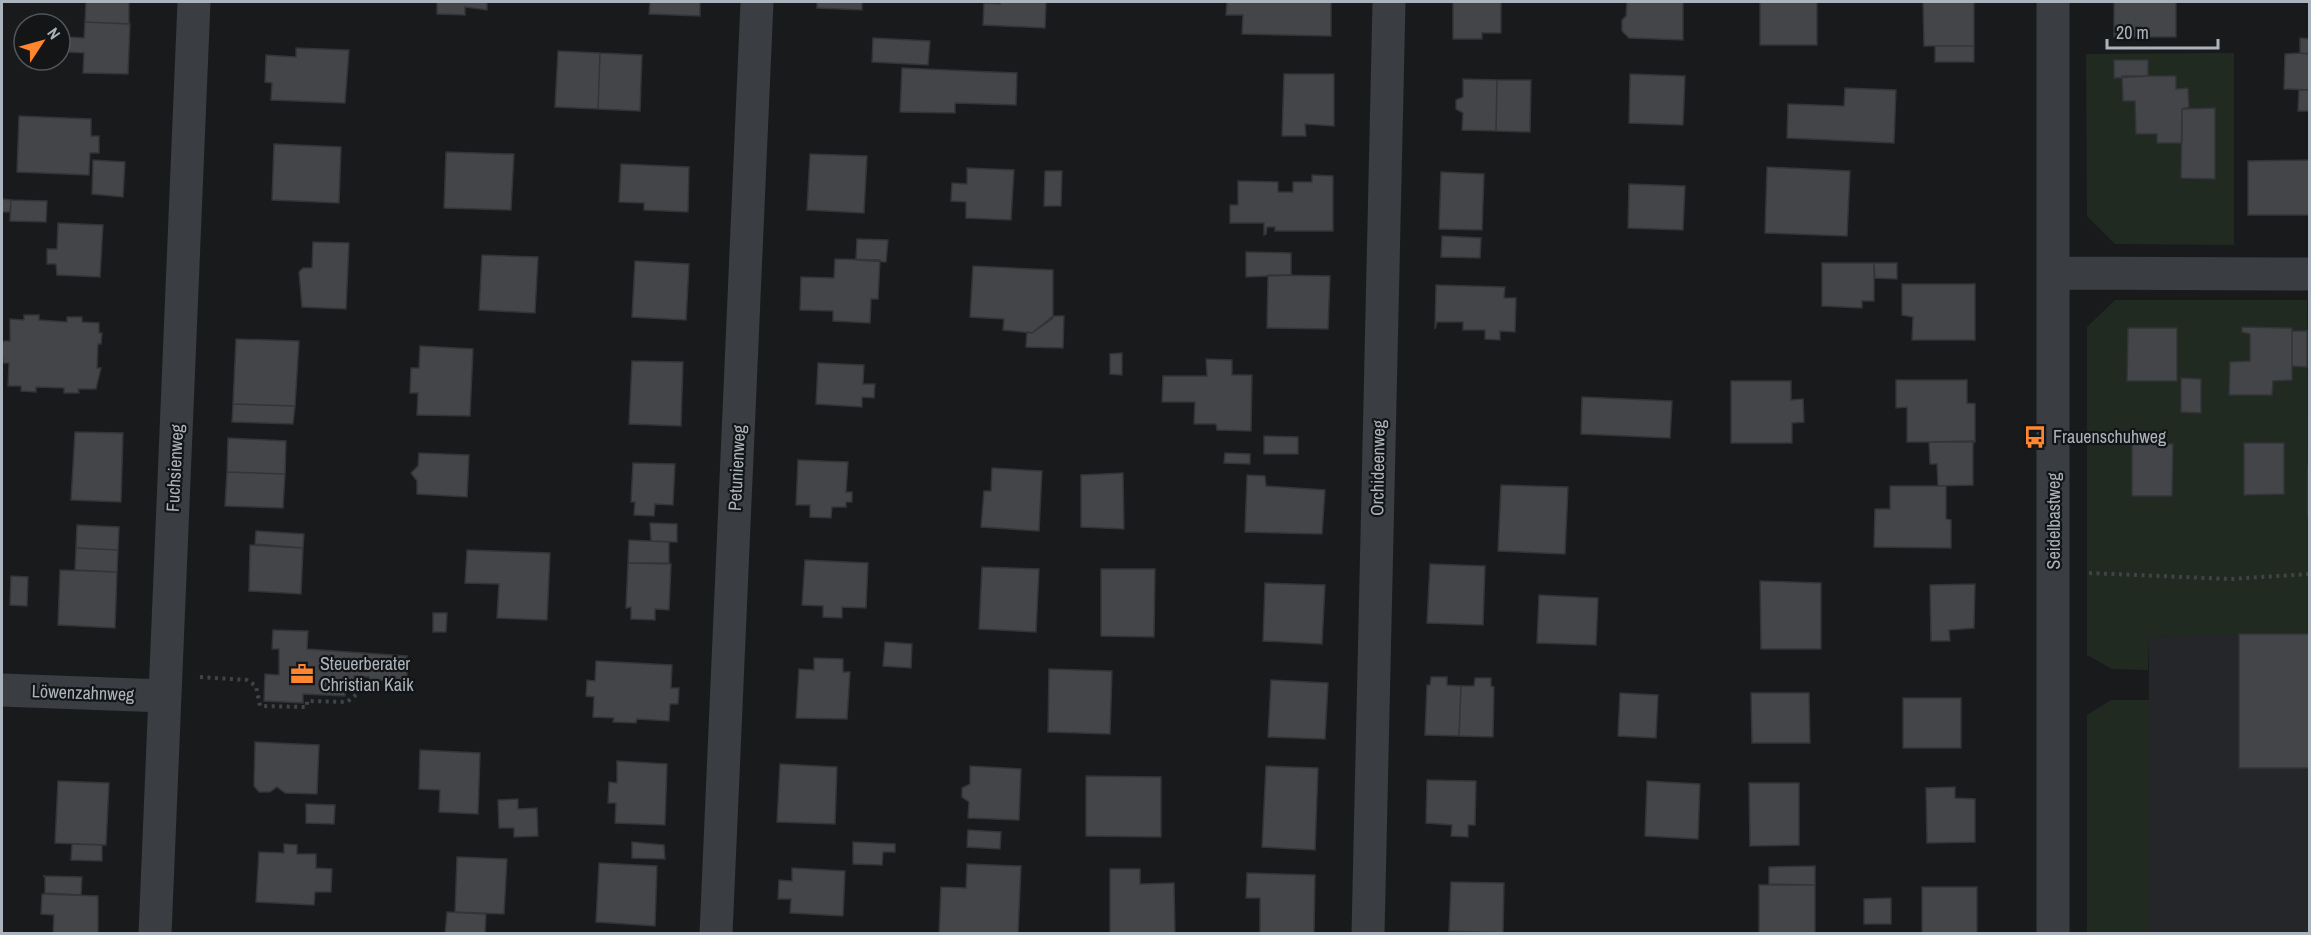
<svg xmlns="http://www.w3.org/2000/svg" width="2311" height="935" font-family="'Archivo Narrow',sans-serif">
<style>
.built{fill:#252629}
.green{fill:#212a21}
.building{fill:#434549;stroke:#333438;stroke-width:1.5}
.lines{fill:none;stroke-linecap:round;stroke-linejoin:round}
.path{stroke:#404448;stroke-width:4;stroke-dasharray:3 4.5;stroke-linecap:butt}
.minor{stroke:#3a3d41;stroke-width:33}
.labels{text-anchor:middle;stroke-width:4.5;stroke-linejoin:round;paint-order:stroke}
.poi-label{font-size:18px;fill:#abb4bc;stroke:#141517;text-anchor:start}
.street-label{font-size:18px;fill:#abb4bc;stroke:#141517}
</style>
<rect width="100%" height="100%" fill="#191a1c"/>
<path class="built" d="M2239 634H2309V933H2149V637Z"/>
<path class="green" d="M2234 53V245L2115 244 2087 216 2086 54Z
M2115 300H2307L2309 634 2149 637 2148 670 2112 669 2087 655V327Z
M2111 700H2149V933H2087V715Z"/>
<path class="building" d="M86 2H129V24L85 22Z
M437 2H487V10L465 7V15L437 14Z
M650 2H700V16L649 14Z
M817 2H862V10L817 8Z
M1001 2H1046L1045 28 983 25 984 3 1000 4Z
M1227 2H1331V36L1242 34 1243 15H1226Z
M1453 2H1501V33H1482V39H1453Z
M1627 2H1683V40L1629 38 1622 31V20L1626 16Z
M1760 2H1817V45H1760Z
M1923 2H1974V46H1924Z
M2114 2H2176V37H2114Z
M85 22 130 24 128 74 83 73 84 53 69 52V37L84 38Z
M873 38 930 41 928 65 872 62Z
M2300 38 2310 39V54L2300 53Z
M1935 46H1974V62H1935Z
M296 48 349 50 345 103 271 100 272 83 265 82 266 55 296 57Z
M558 51 600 53 598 109 555 107Z
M600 53 642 55 640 111 598 109Z
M2300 53 2310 54V90L2284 89 2285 54Z
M2114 60H2148V76L2114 78Z
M902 68 1017 73 1016 105 955 103V113L900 112Z
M1284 74H1334V126L1305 124 1306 136H1282Z
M1630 74 1685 76 1683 125 1629 123Z
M2122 76H2176V89L2188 88 2189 107 2182 109V143H2157V134H2136L2135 101H2123Z
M1463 79 1497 80 1496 131 1462 130 1463 113 1456 109V100L1463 97Z
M1497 80H1531L1530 132 1496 131Z
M1845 88 1896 90 1894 143 1787 138 1788 104 1844 106Z
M2299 90H2310V111H2298Z
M2215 108V179L2181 178 2182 109Z
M19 116 91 119V136H99V153H90L89 175 17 172Z
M274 144 341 147 339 203 272 200Z
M446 152 514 154 511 210 444 208Z
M810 154 867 156 864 213 807 210Z
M93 160 125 162 123 197 92 194Z
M2310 160V215H2248V161Z
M621 164 689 167 688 212 644 210V203L619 202Z
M1767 167 1850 171 1847 236 1765 233Z
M967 168 1014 170 1011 220 966 218V202L951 201 952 183 967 184Z
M1045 171H1062L1061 206H1044Z
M1441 172 1484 174 1482 230 1439 229Z
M1312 175 1333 176V231H1275V227H1267L1266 234 1264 235V223H1230V205H1238V181L1278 182V192H1293V182H1312Z
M1629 184 1685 186 1683 230 1628 228Z
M2 199 11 200 10 212H2Z
M11 200 47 201 46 222 10 221Z
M58 223 103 225 100 277 57 275 56 264H47V249H57Z
M1442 236 1481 238 1480 258 1441 257Z
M857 239 888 240 886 262 856 260Z
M313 242 349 243 346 309 302 307 299 272 303 268H312Z
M1246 252 1291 253V275L1246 277Z
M482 255 538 257 535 313 479 310Z
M835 259 880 260 878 299H871L870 323 833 321V311L800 310 801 277 834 278Z
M635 261 689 264 686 320 632 317Z
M1822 263H1874V301H1862V308L1822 306Z
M1874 263H1897V279L1875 278Z
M973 266 1053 270V318L1032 333 1003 330 1004 319 970 317Z
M1268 275 1330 276 1328 329 1267 328Z
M1902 284H1975V340H1912L1913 317 1902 315Z
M1436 285 1505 287 1504 298H1516L1515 332 1500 331V340L1485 339V330H1463V322H1437L1435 329Z
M24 315H39V320L67 322V317H82V322L99 323V333H102L101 344H98L97 368H101L96 389H78L79 393H64V388L36 387V392L21 391V386H8L9 363H3L2 348 3 341H10V319L24 320Z
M1053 316H1064L1063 348 1026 347 1027 332 1032 333Z
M2242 327 2292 328V380L2273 381 2272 395H2229L2230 362 2250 361V334L2242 332Z
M2128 328H2177V381H2127Z
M2292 331H2307V367L2292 366Z
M236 339 299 341 295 406 233 404Z
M420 346 473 349 470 416 417 415 418 393H410L411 368H419Z
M1122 353V375L1110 374V354Z
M1206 359 1232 360V375H1252L1251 431 1217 430 1216 424H1194L1195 402H1162L1163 376H1207Z
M632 361 683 362 681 426 629 424Z
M818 363 864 365 863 384H875L874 398 862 397V407L816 404Z
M2181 378 2201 379V413L2181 412Z
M1896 380H1967V403L1975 404V442H1907V407L1896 408Z
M1731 381H1791V400L1803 399 1804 422 1792 423V443H1731Z
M1582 397 1672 401 1670 438 1581 434Z
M233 404 295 406 293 424 232 422Z
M75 432 123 433 121 502 71 500Z
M1264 436 1298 437V454H1264Z
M228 438 286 441 285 474 227 472Z
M1973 441V485L1938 486 1937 464H1930L1929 442Z
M2244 443H2284V494L2244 495Z
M2132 444H2173L2172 496H2132Z
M419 453 469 455 467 497 417 494V481L411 473 418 466Z
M1225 453 1250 454V464L1224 463Z
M798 460 848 462 846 492H852V502H846V507H832L831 518 810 517V505H796Z
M633 463 675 464 673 505 655 504 654 516 634 515 635 502H631Z
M2308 466H2310V516H2308Z
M992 468 1042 471 1039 531 981 527 984 491H991Z
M227 472 285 474 283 508 225 506Z
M1123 473 1124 529 1081 527V475Z
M1247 475 1265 476 1266 486 1325 490 1322 534 1245 532Z
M1501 485 1568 487 1565 554 1498 551Z
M1890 486H1946V519L1951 520V548L1874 547 1875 509H1890Z
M650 523 677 524V542L651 541Z
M77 525 119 527 118 550 76 548Z
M256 531 304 534 303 548 255 544Z
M629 540 669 542V563H628Z
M250 545 303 548 301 594 249 591Z
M76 548 118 550 117 572 75 570Z
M467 550 550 553 547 620 497 618 499 584 465 583Z
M805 560 868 563 866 608 842 607V618L823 617V606L802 605Z
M628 563 671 564 669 610 655 609V620L631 619V607L626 608Z
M1430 564 1485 566 1483 625 1427 623Z
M982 567 1039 569 1036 632 979 629Z
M1101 569H1155L1154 637 1101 636Z
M60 570 117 572 115 628 58 625Z
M11 576 28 577 27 606 10 605Z
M1760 581 1821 583V649H1761Z
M1265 583 1325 585 1322 644 1263 641Z
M1975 584 1974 628 1949 630 1950 641H1931L1930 585Z
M1539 595 1598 598 1596 645 1537 643Z
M433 613H447L446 632H433Z
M273 630 308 631 307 649 407 656V681L370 680 369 677 354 676 355 687 345 686V696L303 694V703L264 701 265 674 279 675V649H272Z
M2239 634H2310V768H2239Z
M885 642 912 644 911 668 883 666Z
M814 658 843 659V672H850L847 719 796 718 799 669 814 670Z
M596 661 672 665 671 688H679L678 704H670L669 721 637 719 636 723 613 722 614 718 593 717 594 697 586 696 587 680 595 681Z
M1049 669 1112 671 1110 734 1048 732Z
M1431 677H1447V685L1461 686 1459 736 1425 735 1427 685H1430Z
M1475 678H1491V686L1494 687 1493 737 1459 736 1461 686H1474Z
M1271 680 1328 683 1325 739 1268 737Z
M1620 693 1658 695 1656 738 1618 736Z
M1751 693H1809L1810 743H1752Z
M1903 698H1961V748H1903Z
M255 742 319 745 317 794 285 793 277 787 270 792H259L254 786Z
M420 750 480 753 478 814 439 812 440 790 419 789Z
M617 761 667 764 665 825 615 823 616 803H608L609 782 617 783Z
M780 764 837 767 835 824 777 822Z
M970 766 1021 769 1019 820 968 818 969 802 962 797V788L970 784Z
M1266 766 1318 768 1315 850 1262 847Z
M1086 776 1161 777V837L1086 836Z
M1427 780 1476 781 1475 825H1468V837L1451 836 1452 825 1426 823Z
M58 781 109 783 106 845 55 843Z
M1647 781 1700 784 1698 839 1645 836Z
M1749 783H1799V845L1750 846Z
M1955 787V798L1975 799V842L1927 843 1926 788Z
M518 799V809L537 808 538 836 514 837V828H499L498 800Z
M306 804 335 805 334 824 306 823Z
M968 830 1001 832 1000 849 967 847Z
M632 842 664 845 665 859 632 858Z
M853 842 895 844V852H883L882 865 853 864Z
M72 844 102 845V861L71 860Z
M284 844 297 845V854H316V868L332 869 331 892H315L314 905 256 902 259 852 284 853Z
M457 857 507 859 504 914 455 912Z
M599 863 657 866 655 926 596 922Z
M967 864 1021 866 1018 934H939L941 887 966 888Z
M1815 866V885L1769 884V867Z
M792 868 845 871 843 916 790 913 791 899H778L779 880 792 881Z
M1110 869H1140V884L1174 883 1175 934H1110Z
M1247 873 1315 875 1314 934H1260V898H1246Z
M43 876 82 877 81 895 45 893V877Z
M1451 882 1504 883 1503 933 1449 931Z
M1759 885H1815V934H1759Z
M1922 887H1977V934H1922Z
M42 894 98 896V934H53L54 915 41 914Z
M1891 898V924H1864V899Z
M447 912 486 914 485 934H445Z"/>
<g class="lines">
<path class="path" d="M2089 573 2230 579 2310 574
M200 677 247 680 256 686 260 706 307 707V701L347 702 357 694"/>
<path class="minor" d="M2053 2V934
M2054 273 2310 274
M2 690 164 696
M155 934 194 2
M716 934 757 2
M1368 934 1389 2"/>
</g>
<defs>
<g id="bus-bare" transform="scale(1.8)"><path d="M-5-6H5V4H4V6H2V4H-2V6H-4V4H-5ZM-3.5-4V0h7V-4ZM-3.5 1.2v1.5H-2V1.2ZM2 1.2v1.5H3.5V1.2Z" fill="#ff862e" stroke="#141517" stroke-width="2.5" paint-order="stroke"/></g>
<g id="office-bare" transform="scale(1.8)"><path d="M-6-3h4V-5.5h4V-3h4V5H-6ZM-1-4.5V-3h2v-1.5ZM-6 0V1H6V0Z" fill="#ff862e" stroke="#141517" stroke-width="2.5" paint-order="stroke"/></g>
</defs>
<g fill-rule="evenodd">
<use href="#bus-bare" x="2035" y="437"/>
<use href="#office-bare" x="302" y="674"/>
</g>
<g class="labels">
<g class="poi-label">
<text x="2053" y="443">Frauenschuhweg</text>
<text x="320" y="670">Steuerberater<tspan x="320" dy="21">Christian Kaik</tspan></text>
</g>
<g class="street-label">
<text transform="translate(175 468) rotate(-87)" y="6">Fuchsienweg</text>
<text transform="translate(737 468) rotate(-87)" y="6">Petunienweg</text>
<text transform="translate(1378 468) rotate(-89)" y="6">Orchideenweg</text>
<text transform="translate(2054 521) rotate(-90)" y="6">Seidelbastweg</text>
<text transform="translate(83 693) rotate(2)" y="6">Löwenzahnweg</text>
</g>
</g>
<rect width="2311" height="935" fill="none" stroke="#abb4bc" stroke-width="6"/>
<g transform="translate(42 42) rotate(54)"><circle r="28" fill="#141517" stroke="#505559" stroke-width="1.5"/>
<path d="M0-4.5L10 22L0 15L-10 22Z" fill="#ff862e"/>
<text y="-9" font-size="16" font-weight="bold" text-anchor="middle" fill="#abb4bc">N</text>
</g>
<path d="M2107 39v9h111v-9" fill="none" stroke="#abb4bc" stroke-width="3"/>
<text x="2116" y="39" font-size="18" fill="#abb4bc" stroke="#141517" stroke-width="4.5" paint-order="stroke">20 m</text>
</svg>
